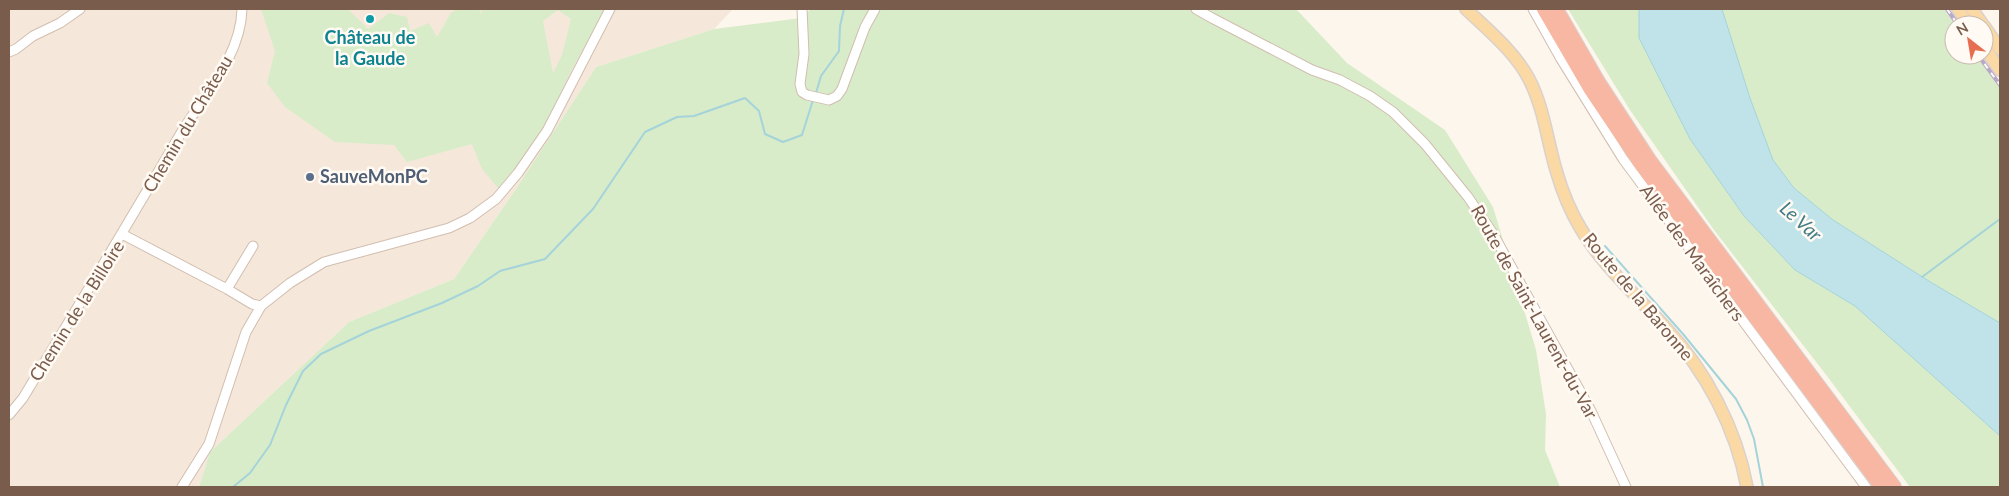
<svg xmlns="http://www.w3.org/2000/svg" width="2009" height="496" font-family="Lato,sans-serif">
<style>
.residential{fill:#f5e8da}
.green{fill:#d8ecc9;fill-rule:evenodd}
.water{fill:#bfe3e8;stroke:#a5d3da}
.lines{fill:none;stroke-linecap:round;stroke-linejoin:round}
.stream{stroke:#a5d3da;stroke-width:2}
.minor-casing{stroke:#d1beb0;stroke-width:11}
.major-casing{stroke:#dad1cd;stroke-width:14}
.highway-casing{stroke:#dad1cd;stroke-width:16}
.minor{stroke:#fff;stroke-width:9}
.major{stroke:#fbd9a5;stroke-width:11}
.highway{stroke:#f7b7a3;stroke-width:14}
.rail-casing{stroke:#b9a8c9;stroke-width:4}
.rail{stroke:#fffaf3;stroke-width:2;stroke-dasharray:5.5;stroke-linecap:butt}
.culture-dot{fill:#0f9aa8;stroke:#fffaf3;stroke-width:2}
.service-dot{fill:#5c6f8a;stroke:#fffaf3;stroke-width:2}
.labels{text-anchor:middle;stroke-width:5;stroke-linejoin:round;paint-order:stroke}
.culture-label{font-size:18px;font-weight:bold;fill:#0d838f;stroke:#fffaf3}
.street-label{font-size:18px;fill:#7a5c4d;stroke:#fffaf3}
.service-label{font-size:18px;font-weight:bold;fill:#4e5e75;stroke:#fffaf3;text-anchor:start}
.water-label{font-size:19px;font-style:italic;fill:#437c86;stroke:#fffaf3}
</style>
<rect width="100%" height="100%" fill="#fdf6ec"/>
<path class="residential" d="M9 9H733L714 29 596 67 516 189 454 279 349 322 210 452 199 487H9Z"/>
<path class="green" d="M261 9H348L368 29 389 13 407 17 410 31 429 23 437 37 451 13 457 9H478L482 14 481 9H606L572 69 537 142 498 188 482 169 472 144 407 162 394 145 335 142 285 107 267 83 275 51ZM558 10 571 19 562 55 553 73 543 21Z
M811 9H1296L1347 63 1445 130 1493 207 1536 350 1546 414 1545 450 1560 487H199L210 452 349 322 454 279 516 189 596 67 714 29 801 18Z
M1568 9H1639V38L1690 139 1744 216 1795 270 1855 306 2000 436V487H1910L1827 376 1714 230 1630 110Z
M1722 9H1947L1958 25H1954V55H1978L2000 85V323L1932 283 1833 220 1794 188 1773 160 1750 98Z"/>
<path class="water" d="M1639 9H1722L1750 98 1773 160 1794 188 1833 220 1932 283 2000 323V436L1855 306 1795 270 1744 216 1690 139 1639 38Z"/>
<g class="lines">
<path class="stream" d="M816 93 821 76 839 51 840 26 844 9
M1605 246 1683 334 1736 399 1747 420 1754 439 1763 487
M1922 277 2000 219
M233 487 250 473 270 445 286 405 303 371 321 354 369 331 442 303 478 286 500 271 545 259 593 209 645 132 677 117 694 116 745 98 759 111 765 134 783 142 802 135 813 100"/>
<g class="minor-casing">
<path id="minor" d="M802 9 804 54 800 84 802 92 807 95 829 100 837 96 842 89 865 27 875 9
M1196 9 1212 18 1312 70 1340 80 1370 96 1393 112 1425 144 1468 197 1492 232 1591 411 1626 487
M1533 9 1561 59 1623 159 1866 487
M9 52 16 49 33 36 60 23 80 9
M122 234 227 289 252 304 261 306
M227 289 253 246
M9 415 23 398C76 310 129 222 181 133 204 95 241 56 242 9
M182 487 209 444 246 332 261 306 290 283 324 262 449 228 470 218 496 199 518 173 547 131 610 9"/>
</g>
<g class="major-casing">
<path id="major" d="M1466 9C1488 30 1515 52 1529 79 1544 108 1547 140 1556 170 1562 191 1570 211 1581 229 1602 265 1638 297 1665 327 1706 371 1736 428 1747 487
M1958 9 1969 25
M1972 9 1983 25
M1984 26 2000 49
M1984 47 2000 70"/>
</g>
<g class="highway-casing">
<path id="highway" d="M1544 9 1590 88 1641 164 1882 487
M1556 9 1598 82 1649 160 1894 487"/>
</g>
<use href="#minor" class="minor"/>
<use href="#major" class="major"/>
<use href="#highway" class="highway"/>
<g class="rail-casing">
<path id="rail" d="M1947 9 1958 25
M1978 55 2000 85"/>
</g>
<use href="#rail" class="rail"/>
</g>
<circle class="culture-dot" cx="370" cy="19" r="5"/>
<circle class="service-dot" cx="310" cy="177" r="5"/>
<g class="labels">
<g class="culture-label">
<text x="370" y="44">Château de<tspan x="370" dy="21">la Gaude</tspan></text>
</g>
<g class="street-label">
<text transform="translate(188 124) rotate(-59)" y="6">Chemin du Château</text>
<text transform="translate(1692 253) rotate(54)" y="6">Allée des Maraîchers</text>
<text transform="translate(1638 297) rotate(50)" y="6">Route de la Baronne</text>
<text transform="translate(77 311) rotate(-58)" y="6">Chemin de la Billoire</text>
<text transform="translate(1534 312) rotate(61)" y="6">Route de Saint-Laurent-du-Var</text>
</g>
<g class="service-label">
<text x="320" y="183">SauveMonPC</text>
</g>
<g class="water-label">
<text transform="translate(1801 221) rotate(42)" y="7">Le Var</text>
</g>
</g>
<rect width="2009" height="496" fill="none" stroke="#7a5c4d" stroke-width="20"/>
<g transform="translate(1969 40) rotate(329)"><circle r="24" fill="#fffaf3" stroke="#cabbb1"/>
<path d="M0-4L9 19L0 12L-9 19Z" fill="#e76f51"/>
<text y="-8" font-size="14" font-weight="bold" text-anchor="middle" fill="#7a5c4d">N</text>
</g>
</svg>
